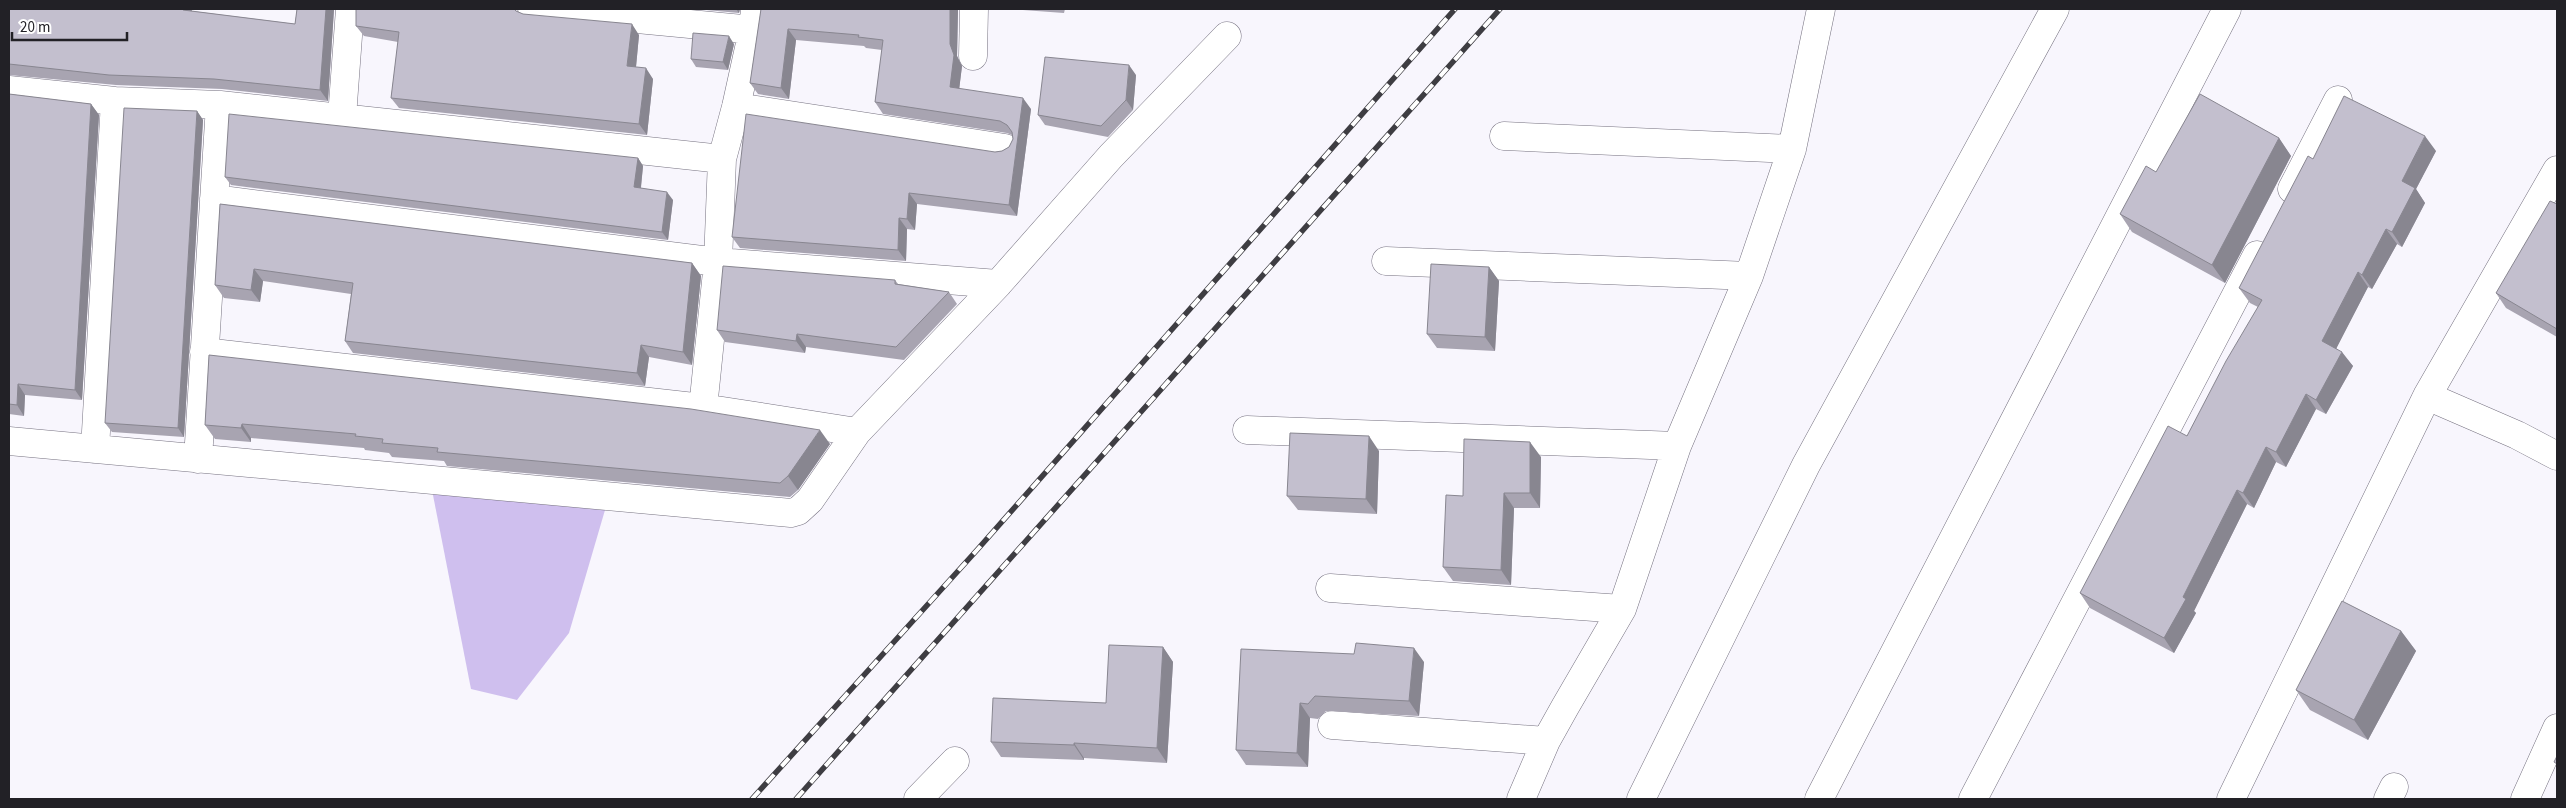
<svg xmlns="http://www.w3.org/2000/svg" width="2566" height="808" font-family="'Source Sans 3',sans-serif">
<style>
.green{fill:#cfbfee}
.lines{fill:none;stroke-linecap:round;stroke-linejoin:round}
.minor-casing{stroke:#767280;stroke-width:29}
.minor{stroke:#fff;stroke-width:28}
.rail-casing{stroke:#3e3d42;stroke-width:5.5}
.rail{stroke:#fff;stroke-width:4;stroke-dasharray:11;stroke-linecap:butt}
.wall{fill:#a8a4b1}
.shaded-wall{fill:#888690}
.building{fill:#c3bfce;stroke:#888690}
</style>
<rect width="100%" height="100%" fill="#f8f6fd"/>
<path class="green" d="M432 490 605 510 569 633 517 700 471 689Z"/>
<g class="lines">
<g class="minor-casing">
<path id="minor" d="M532 9 753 30
M973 56 974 9
M9 90 115 101 220 105 722 159
M736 107 1005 148
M342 117 350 9
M1504 136 1792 149
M2292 189 2338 100
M214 199 718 262 998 284
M1386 261 1749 276
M204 352 703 408 857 432
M2427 396 2517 435 2557 456
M703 408 718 262 722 159 736 107 753 30 755 9
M1247 430 1677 446
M9 441 791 513 798 511 810 500 857 432 998 284 1111 156 1227 36
M95 449 115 101
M198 459 220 105
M1330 588 1622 609
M1332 725 1546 741
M918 799 955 761
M1521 799 1546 741 1565 707 1622 609 1677 446 1749 276 1792 149 1821 9
M1641 799 1806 465 2055 9
M1819 799 2227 9
M1973 799 2257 255
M2231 799 2427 396 2557 170
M2388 799 2394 787
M2525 799 2557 728"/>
</g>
<use href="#minor" class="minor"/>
<g class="rail-casing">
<path id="rail" d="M752 799 977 550 1455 9
M796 799 1500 9"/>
</g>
<use href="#rail" class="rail"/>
</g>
<path class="wall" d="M9 9 192 11 295 24 297 9H334L328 101 222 89 116 85 9 75Z
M695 9H740L739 13Z
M761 9H958L957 56 962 66 959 89 1031 109 1017 216 917 204 915 230 907 229 906 261 740 248 732 237 995 152 1002 151 1009 147 1013 139 1012 135 1007 133 883 114 875 102 882 50 866 48 864 46 796 40 789 99 758 94 750 83Z
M1008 9H1065L1064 13Z
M516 11 523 14 639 35 636 67 653 79 647 135 399 108 391 98 398 42 364 36 356 26Z
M734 44 728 70 696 67 691 59Z
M1136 75 1133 110 1108 137 1045 125 1038 115Z
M9 94 91 104 99 115 82 400 25 395 24 416 9 414Z
M197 111 203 120 184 437 112 432 105 423Z
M2279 138 2291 156 2225 283 2132 232 2120 214 2156 172Z
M2436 151 2416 189 2425 203 2402 247 2397 244 2372 289 2368 287 2336 348 2353 366 2326 414 2316 409 2286 467 2276 462 2254 508 2247 504 2194 611 2196 613 2174 653 2090 608 2080 593 2187 436 2258 307 2250 303 2239 288 2313 159Z
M638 158 643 166 641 188 673 200 668 240 231 185 225 177Z
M220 204 692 263 701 276 692 365 649 357 645 386 353 353 345 341 351 294 263 281 260 302 224 298 215 285Z
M2557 204V337L2506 308 2496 293Z
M1489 267 1499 281 1495 351 1437 348 1427 334Z
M895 280 898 284 949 292 957 304 904 360 806 347 805 353 725 342 717 330Z
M209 355 830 444 798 490 790 497 447 466 444 461 392 457 389 453 365 450 364 448 251 438V442L215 439 205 425Z
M1379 451 1377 514 1298 510 1287 496Z
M1541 457 1540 508H1514L1511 585 1453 581 1443 567 1463 496Z
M2401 631 2416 651 2368 740 2310 710 2296 690Z
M1163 647 1173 662 1167 763 1084 758V760L1001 757 991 742 1106 703Z
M1354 654 1424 662 1419 716 1326 711 1318 719 1310 718 1308 767 1246 765 1236 750Z"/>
<path class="shaded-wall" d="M183 9H192L191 21 183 10Z
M326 9H334L328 101 320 90Z
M736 9H740L739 13Z
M950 9H958L957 56 962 66 958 99 950 87Z
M632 24 639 35 635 77 627 66Z
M788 29 796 40 789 99 781 88Z
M729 36 734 44 728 70 723 62Z
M1129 65 1136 75 1133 110 1126 100Z
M646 68 653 79 647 135 639 124Z
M1023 98 1031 109 1017 216 1009 205Z
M91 104 99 115 82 400 75 390Z
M197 111 203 120 184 437 178 428Z
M2425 136 2436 151 2416 189 2425 203 2402 247 2392 232 2402 181Z
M2279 138 2291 156 2225 283 2212 265Z
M638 158 643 166 640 195 634 187Z
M667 192 673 200 668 240 662 232Z
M909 193 917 204 915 230 907 219Z
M899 218 907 229 906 261 898 250Z
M2386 229 2397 244 2372 289 2362 275Z
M692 263 701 276 692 365 683 352Z
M1489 267 1499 281 1495 351 1485 337Z
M254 269 263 281 260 302 251 290Z
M2358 272 2368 287 2333 355 2322 341Z
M797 334 806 347 805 353 796 341Z
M641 345 649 357 645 386 637 373Z
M2342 352 2353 366 2326 414 2316 400Z
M18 384 25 395 24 416 17 405Z
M2306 394 2316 409 2286 467 2276 452Z
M242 424 251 438V442L241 428Z
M820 430 830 444 798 490 788 476Z
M1369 436 1379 451 1377 514 1366 499Z
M1530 442 1541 457 1540 508 1530 493Z
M2266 447 2276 462 2254 508 2243 493Z
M2237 490 2247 504 2194 611 2196 613 2174 653 2164 638 2183 597Z
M1504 493 1514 508 1511 585 1501 570Z
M2401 631 2416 651 2368 740 2354 720Z
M1163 647 1173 662 1167 763 1157 748Z
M1414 648 1424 662 1419 716 1409 701Z
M1300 703 1310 718 1308 767 1297 753Z
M1074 743 1084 758V760L1074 745Z"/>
<path class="building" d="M9 9H183V10L295 24 297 9H326L320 90 214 79 109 75 9 64Z
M356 9H514L516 11 523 14 632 24 627 66 646 68 639 124 391 98 399 32 356 26Z
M761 9H950V44L954 55 950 87 1023 98 1009 205 909 193 907 219 899 218 898 250 732 237 746 114 995 152 1002 151 1009 147 1013 139 1012 132 1007 125 1000 121 875 102 883 40 858 37 859 35 788 29 781 88 750 83Z
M693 33 729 36 723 62 691 59Z
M1045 57 1129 65 1126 100 1101 126 1038 115Z
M9 94 91 104 75 390 18 384 17 405 9 404Z
M2200 94 2279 138 2212 265 2120 214 2146 166 2156 172Z
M2344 96 2425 136 2402 181 2415 188 2392 232 2386 229 2362 275 2358 272 2322 341 2342 352 2316 400 2306 394 2276 452 2266 447 2243 493 2237 490 2183 597 2186 599 2164 638 2080 593 2168 426 2187 436 2226 361 2262 300 2239 288 2308 156 2313 159Z
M124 108 197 111 178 428 105 423Z
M229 114 638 158 634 187 667 192 662 232 225 177Z
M2550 201 2557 204V329L2496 293Z
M220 204 692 263 683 352 641 345 637 373 345 341 353 283 254 269 251 290 215 285Z
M1431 264 1489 267 1485 337 1427 334Z
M723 266 895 280V284L949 292 896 347 797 334 796 341 717 330Z
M209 355 691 409 820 430 788 476 780 483 437 452 438 448 382 443 383 439 355 436 356 434 242 424 241 428 205 425Z
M1290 433 1369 436 1366 499 1287 496Z
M1464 439 1530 442V493H1504L1501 570 1443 567 1446 495 1463 496Z
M2342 601 2401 631 2354 720 2296 690Z
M1356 643 1414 648 1409 701 1315 696 1308 704 1300 703 1297 753 1236 750 1241 649 1354 654Z
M1109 645 1163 647 1157 748 1074 743V745L991 742 993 698 1106 703Z
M2557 756V764L2554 762Z"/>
<rect width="2566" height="808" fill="none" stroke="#222126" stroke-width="20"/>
<path d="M12 32v8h115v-8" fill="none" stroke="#222126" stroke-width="2.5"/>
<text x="20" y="32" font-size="15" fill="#222126" stroke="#ffffff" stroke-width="4" paint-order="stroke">20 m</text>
</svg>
